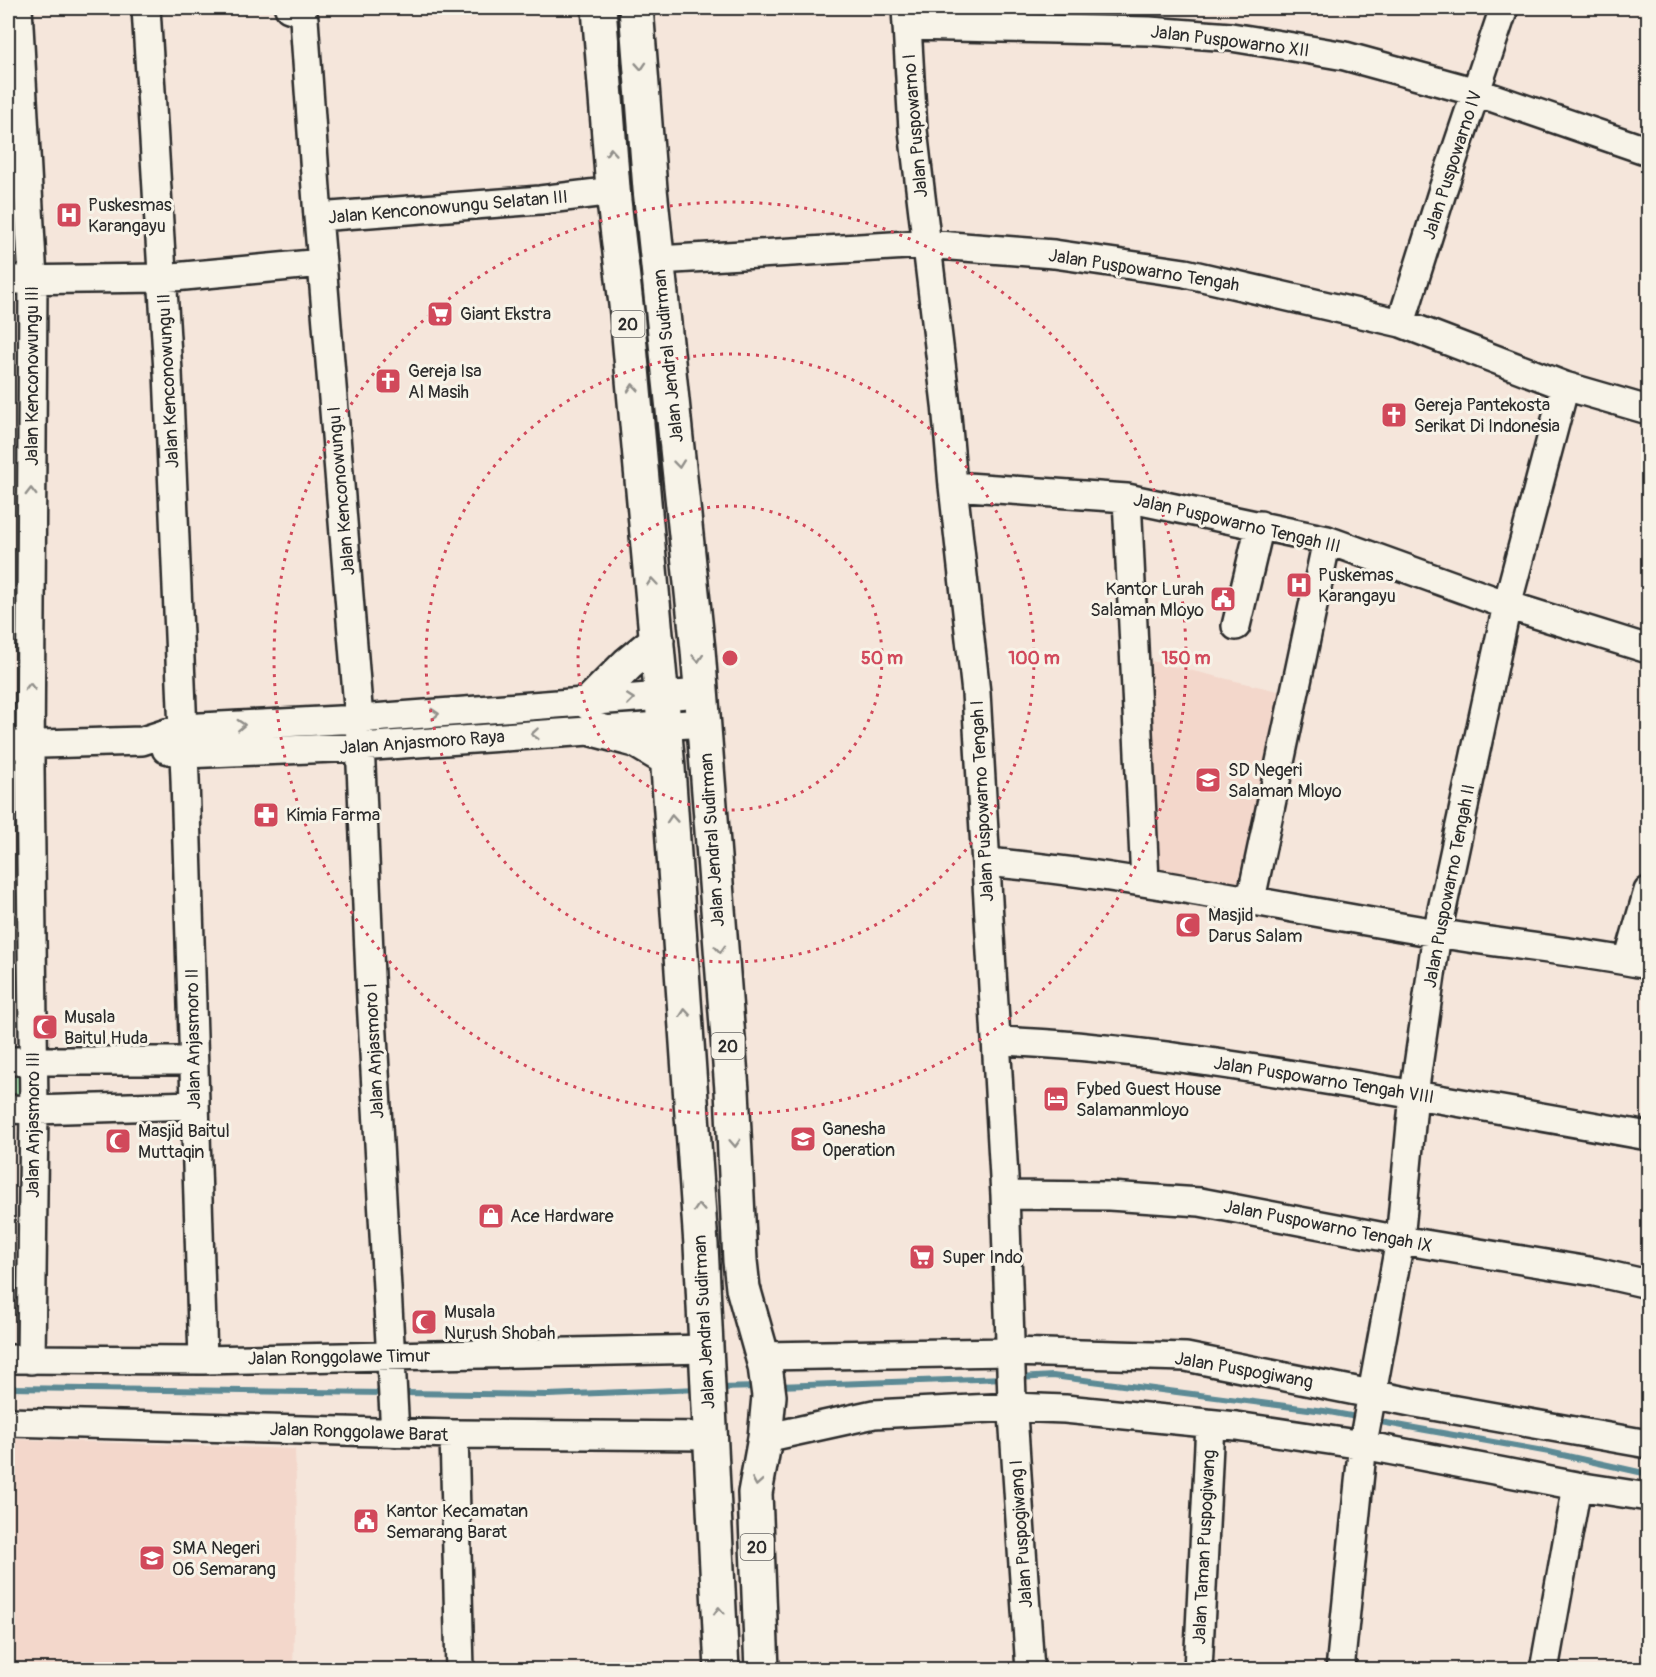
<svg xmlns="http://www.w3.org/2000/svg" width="1656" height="1677" font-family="Pangolin,sans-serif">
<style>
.built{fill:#f3d7cb}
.grass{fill:#b0efb6;stroke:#6e8d70;stroke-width:1.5}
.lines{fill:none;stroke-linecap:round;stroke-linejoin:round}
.stream{stroke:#5c8a95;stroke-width:6}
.minor-casing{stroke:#2b2b2b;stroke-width:32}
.highway-casing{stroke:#2b2b2b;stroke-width:38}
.minor{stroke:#f7f3e8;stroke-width:27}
.highway{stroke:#f7f3e8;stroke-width:33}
.oneway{stroke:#918f8a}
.ring{fill:none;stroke:#d1495b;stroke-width:3;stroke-dasharray:3 6}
.labels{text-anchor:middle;stroke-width:6;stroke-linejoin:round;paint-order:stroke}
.shield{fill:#f7f3e8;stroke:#686764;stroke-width:1.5}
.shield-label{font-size:16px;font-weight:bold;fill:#2b2b2b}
.street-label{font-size:18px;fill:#2b2b2b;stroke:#f7f3e8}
.poi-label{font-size:18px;fill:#2b2b2b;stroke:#f7f3e8;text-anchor:start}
.centre{fill:#d1495b;stroke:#f7f3e8;stroke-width:3}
.ring-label{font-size:18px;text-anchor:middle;font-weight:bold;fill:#d1495b;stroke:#f7f3e8;stroke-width:6;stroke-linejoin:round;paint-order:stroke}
</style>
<rect width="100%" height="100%" fill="#f5e6db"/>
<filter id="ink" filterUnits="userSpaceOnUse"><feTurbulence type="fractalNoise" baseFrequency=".0167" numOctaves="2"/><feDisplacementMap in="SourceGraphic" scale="12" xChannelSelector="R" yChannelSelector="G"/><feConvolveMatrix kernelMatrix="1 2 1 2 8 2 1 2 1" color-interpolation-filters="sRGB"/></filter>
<g filter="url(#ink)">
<path class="built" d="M1147 660 1282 692 1244 886 1154 868Z
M8 1439 295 1449 297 1517 293 1669H8Z"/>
<path class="grass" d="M8 1066H23V1097L8 1096Z"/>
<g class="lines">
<path class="stream" d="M1018 1378 1053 1376 1324 1411 1362 1418
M778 1386 1005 1378
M8 1388 387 1393
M719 1388 759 1387
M401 1393 548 1395 699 1389
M1375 1421 1549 1452 1648 1474"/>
<g class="minor-casing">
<path id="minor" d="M18 8 33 280 30 769 34 1110 31 1360
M146 8 168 372 185 779 203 1360
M289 8 301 12 304 19 318 217
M906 8 913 130 946 404 953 486 976 693 1005 1195 1012 1399 1030 1670
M907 26 1149 31 1231 37 1287 46 1345 56 1476 92 1648 151
M658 260 925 244 1054 254 1185 273 1401 323 1565 386 1648 410
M322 263 359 719 371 999 395 1433
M8 280 163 278 322 263 318 217 540 200 614 191
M1401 323 1443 189 1504 8
M953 486 1127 498 1327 540 1507 605 1648 649
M1127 498 1145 881
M1236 626 1260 525
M8 745 142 741 182 728 359 719 701 693
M166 749 184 754 360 747 703 723
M987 862C1139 876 1287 909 1437 933 1507 945 1578 951 1648 965
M1251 899 1327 540
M1628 961 1648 891
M997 1041C1103 1045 1208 1061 1313 1078 1425 1096 1537 1116 1648 1136
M8 1061H193
M8 1109 34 1110 194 1105
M1005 1195 1109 1196 1200 1202 1400 1240 1595 1272 1648 1284
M762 1356 1010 1352 1186 1357 1416 1403 1648 1444
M8 1359 203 1360 707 1349
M8 1422 454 1434 710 1436
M454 1434 460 1670
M765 1438 874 1414 1012 1407 1065 1409 1236 1426 1363 1445 1577 1486 1648 1497
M1198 1670 1210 1424
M1340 1670 1363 1443 1400 1240 1414 1094 1437 933 1507 605 1565 386
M1544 1670 1577 1486"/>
</g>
<g class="highway-casing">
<path id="highway" d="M599 8 614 201 627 313 668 768 701 1245 722 1670
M636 8 650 189 698 650 732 1090 740 1261 743 1288 765 1366 769 1396 765 1438 755 1493 762 1670
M589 703 628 664 657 640
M593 729 635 740 667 759"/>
</g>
<use href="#minor" class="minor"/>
<use href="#highway" class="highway"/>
</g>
<defs><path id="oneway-chevron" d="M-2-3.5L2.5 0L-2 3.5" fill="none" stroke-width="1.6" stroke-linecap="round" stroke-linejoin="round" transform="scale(1.5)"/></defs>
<g class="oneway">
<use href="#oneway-chevron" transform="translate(641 66) rotate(86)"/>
<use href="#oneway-chevron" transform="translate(611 152) rotate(-94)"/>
<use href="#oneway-chevron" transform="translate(633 388) rotate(-95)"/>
<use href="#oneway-chevron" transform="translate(679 464) rotate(84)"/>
<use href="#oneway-chevron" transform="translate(31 492) rotate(-90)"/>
<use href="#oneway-chevron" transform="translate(652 582) rotate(-95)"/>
<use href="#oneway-chevron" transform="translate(698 658) rotate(86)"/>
<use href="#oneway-chevron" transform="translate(30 687) rotate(-90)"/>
<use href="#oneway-chevron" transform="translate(630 699) rotate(-6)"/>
<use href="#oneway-chevron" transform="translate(435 714) rotate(-4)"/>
<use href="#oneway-chevron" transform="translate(241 725) rotate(-3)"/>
<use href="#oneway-chevron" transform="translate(535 734) rotate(176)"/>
<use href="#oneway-chevron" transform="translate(672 819) rotate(-94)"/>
<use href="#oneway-chevron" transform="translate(720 949) rotate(86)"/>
<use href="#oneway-chevron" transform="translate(685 1013) rotate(-94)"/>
<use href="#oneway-chevron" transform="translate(735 1143) rotate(87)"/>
<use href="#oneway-chevron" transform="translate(699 1208) rotate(-94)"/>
<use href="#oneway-chevron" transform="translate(757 1482) rotate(100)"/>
<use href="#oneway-chevron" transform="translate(719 1611) rotate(-93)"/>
</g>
</g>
<g class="ring">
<circle cx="730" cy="658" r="152"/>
<circle cx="730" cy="658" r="304"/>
<circle cx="730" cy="658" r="456"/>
</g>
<defs>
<g id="hospital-square" transform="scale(1.35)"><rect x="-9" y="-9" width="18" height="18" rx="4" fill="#d1495b" stroke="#f7f3e8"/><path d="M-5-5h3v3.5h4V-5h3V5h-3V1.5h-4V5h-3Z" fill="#fff"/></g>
<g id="supermarket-square" transform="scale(1.35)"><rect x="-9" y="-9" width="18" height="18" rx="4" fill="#d1495b" stroke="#f7f3e8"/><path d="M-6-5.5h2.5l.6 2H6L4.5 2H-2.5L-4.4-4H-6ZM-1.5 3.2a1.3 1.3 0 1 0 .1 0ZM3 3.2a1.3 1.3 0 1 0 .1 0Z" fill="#fff"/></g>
<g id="church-square" transform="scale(1.35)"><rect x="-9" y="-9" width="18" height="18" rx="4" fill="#d1495b" stroke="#f7f3e8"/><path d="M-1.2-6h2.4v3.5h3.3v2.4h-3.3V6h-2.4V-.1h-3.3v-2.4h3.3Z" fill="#fff"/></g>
<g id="civic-square" transform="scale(1.35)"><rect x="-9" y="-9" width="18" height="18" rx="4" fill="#d1495b" stroke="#f7f3e8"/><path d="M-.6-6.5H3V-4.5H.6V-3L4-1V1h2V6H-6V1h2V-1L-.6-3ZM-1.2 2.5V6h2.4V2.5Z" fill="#fff"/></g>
<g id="school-square" transform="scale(1.35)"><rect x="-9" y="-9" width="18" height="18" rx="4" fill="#d1495b" stroke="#f7f3e8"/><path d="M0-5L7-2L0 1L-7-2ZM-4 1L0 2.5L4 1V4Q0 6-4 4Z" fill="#fff"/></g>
<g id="pharmacy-square" transform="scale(1.35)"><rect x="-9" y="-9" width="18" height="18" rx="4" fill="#d1495b" stroke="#f7f3e8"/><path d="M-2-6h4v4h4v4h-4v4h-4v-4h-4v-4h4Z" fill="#fff"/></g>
<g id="mosque-square" transform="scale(1.35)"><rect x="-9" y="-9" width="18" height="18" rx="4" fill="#d1495b" stroke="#f7f3e8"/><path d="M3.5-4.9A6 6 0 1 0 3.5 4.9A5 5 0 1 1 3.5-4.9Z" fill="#fff"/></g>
<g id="hotel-square" transform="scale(1.35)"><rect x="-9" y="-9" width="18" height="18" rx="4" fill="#d1495b" stroke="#f7f3e8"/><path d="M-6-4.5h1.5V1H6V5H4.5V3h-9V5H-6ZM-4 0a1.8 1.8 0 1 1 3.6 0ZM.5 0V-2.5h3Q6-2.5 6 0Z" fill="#fff"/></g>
<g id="shop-square" transform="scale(1.35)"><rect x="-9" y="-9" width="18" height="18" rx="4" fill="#d1495b" stroke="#f7f3e8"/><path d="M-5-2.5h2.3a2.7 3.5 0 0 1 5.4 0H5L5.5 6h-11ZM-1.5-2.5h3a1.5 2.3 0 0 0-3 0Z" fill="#fff"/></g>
</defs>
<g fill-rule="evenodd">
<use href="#hospital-square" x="69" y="215"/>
<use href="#supermarket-square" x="440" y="314"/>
<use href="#church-square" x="388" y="381"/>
<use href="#church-square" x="1394" y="415"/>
<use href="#hospital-square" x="1299" y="585"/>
<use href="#civic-square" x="1223" y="599"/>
<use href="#school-square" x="1208" y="780"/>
<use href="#pharmacy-square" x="266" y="815"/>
<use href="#mosque-square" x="1188" y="925"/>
<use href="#mosque-square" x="45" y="1027"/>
<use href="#hotel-square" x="1056" y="1099"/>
<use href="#school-square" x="803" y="1139"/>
<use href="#mosque-square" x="118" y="1141"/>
<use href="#shop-square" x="491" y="1216"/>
<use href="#supermarket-square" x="922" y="1257"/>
<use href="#mosque-square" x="424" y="1322"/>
<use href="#civic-square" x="366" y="1521"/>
<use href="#school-square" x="152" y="1558"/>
</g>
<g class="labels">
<g class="shield">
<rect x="611.5" y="311" width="33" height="26" rx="4.5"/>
<rect x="711.5" y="1033" width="33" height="26" rx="4.5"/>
<rect x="740.5" y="1534" width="33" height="26" rx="4.5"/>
</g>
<g class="shield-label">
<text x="628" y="330">20</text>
<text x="728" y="1052">20</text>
<text x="757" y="1553">20</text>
</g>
<g class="street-label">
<text transform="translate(1230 41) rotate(7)" y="6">Jalan Puspowarno XII</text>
<text transform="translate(915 126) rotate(-95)" y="6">Jalan Puspowarno I</text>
<text transform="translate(1452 165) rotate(-72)" y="6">Jalan Puspowarno IV</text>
<text transform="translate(448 207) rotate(-5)" y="6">Jalan Kenconowungu Selatan III</text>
<text transform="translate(1144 270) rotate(9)" y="6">Jalan Puspowarno Tengah</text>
<text transform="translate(668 356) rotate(-96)" y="6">Jalan Jendral Sudirman</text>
<text transform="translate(32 376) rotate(-90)" y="6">Jalan Kenconowungu III</text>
<text transform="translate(168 381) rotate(-93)" y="6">Jalan Kenconowungu II</text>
<text transform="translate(341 491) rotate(-95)" y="6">Jalan Kenconowungu I</text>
<text transform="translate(1237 523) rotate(13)" y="6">Jalan Puspowarno Tengah III</text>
<text transform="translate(422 742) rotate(-4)" y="6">Jalan Anjasmoro Raya</text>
<text transform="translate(982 801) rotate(-93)" y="6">Jalan Puspowarno Tengah I</text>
<text transform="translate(712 840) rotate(-94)" y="6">Jalan Jendral Sudirman</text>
<text transform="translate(1449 886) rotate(-79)" y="6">Jalan Puspowarno Tengah II</text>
<text transform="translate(193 1039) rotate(-91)" y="6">Jalan Anjasmoro II</text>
<text transform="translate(374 1051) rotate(-93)" y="6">Jalan Anjasmoro I</text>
<text transform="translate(1324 1080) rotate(9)" y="6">Jalan Puspowarno Tengah VIII</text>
<text transform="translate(33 1125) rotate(-90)" y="6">Jalan Anjasmoro III</text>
<text transform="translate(1328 1226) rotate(11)" y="6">Jalan Puspowarno Tengah IX</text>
<text transform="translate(704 1322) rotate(-93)" y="6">Jalan Jendral Sudirman</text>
<text transform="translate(339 1357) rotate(-1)" y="6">Jalan Ronggolawe Timur</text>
<text transform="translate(1244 1370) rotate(10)" y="6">Jalan Puspogiwang</text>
<text transform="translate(359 1432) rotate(2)" y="6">Jalan Ronggolawe Barat</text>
<text transform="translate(1021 1534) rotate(-94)" y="6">Jalan Puspogiwang I</text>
<text transform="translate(1204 1547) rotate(-87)" y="6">Jalan Taman Puspogiwang</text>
</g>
<g class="poi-label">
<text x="88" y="211">Puskesmas<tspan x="88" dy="21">Karangayu</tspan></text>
<text x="460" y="320">Giant Ekstra</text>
<text x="408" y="377">Gereja Isa<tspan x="408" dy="21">Al Masih</tspan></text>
<text x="1414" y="411">Gereja Pantekosta<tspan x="1414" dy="21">Serikat Di Indonesia</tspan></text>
<text x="1318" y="581">Puskemas<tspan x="1318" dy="21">Karangayu</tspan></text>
<text x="1204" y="595" text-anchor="end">Kantor Lurah<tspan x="1204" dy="21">Salaman Mloyo</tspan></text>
<text x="1228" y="776">SD Negeri<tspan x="1228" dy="21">Salaman Mloyo</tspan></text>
<text x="286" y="821">Kimia Farma</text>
<text x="1208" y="921">Masjid<tspan x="1208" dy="21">Darus Salam</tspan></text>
<text x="64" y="1023">Musala<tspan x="64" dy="21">Baitul Huda</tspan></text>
<text x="1076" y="1095">Fybed Guest House<tspan x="1076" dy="21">Salamanmloyo</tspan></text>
<text x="822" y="1135">Ganesha<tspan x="822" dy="21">Operation</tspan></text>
<text x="138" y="1137">Masjid Baitul<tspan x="138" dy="21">Muttaqin</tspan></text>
<text x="510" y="1222">Ace Hardware</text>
<text x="942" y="1263">Super Indo</text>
<text x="444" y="1318">Musala<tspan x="444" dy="21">Nurush Shobah</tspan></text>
<text x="386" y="1517">Kantor Kecamatan<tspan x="386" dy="21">Semarang Barat</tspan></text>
<text x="172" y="1554">SMA Negeri<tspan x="172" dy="21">06 Semarang</tspan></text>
</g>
</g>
<circle cx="730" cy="658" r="9" class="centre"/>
<g class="ring-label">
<text x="882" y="664">50 m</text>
<text x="1034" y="664">100 m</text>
<text x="1186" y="664">150 m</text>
</g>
<rect width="1656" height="1677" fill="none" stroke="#f7f3e8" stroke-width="30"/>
<rect x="15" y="15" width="1626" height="1647" fill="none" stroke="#2b2b2b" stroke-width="2" filter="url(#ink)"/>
</svg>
